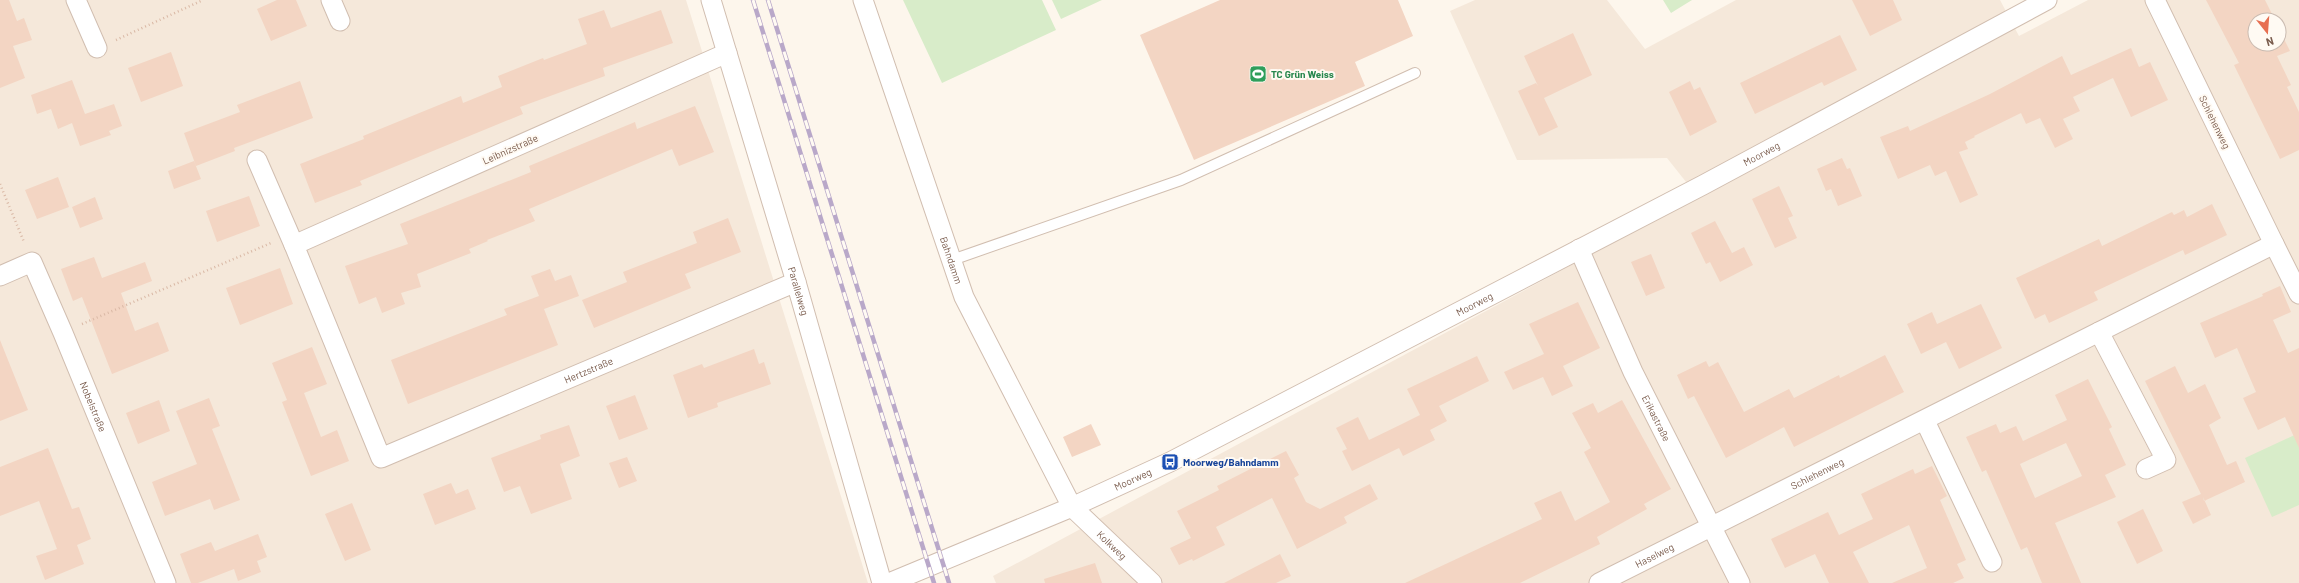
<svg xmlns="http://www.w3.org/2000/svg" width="2299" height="583" font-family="Barlow,sans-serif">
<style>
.residential{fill:#f5e8da;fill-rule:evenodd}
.green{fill:#d8ecc9}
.building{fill:#f3d5c3;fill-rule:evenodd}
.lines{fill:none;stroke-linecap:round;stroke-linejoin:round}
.service-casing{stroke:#d1beb0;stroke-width:12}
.minor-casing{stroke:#d1beb0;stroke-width:21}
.path{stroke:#d9b8a5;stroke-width:2.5;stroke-dasharray:1 3;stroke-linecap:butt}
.service{stroke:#fff;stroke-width:10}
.minor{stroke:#fff;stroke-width:19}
.rail-casing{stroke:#b9a8c9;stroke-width:4.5}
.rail{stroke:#fffaf3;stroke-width:3;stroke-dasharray:9;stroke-linecap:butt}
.labels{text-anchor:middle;stroke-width:4;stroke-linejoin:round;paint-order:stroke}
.leisure-label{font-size:10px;font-weight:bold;fill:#27864d;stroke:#fffaf3;text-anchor:start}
.street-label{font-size:10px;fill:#7a5c4d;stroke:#fffaf3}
.transit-label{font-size:10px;font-weight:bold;fill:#164399;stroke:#fffaf3;text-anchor:start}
</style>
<rect width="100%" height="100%" fill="#fdf6ec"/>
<path class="residential" d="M0 0H686L868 583H0Z
M1475 0H1607L1645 49 1736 0H2000L2019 36 2088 0H2299V583H996L993 576 1698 197 1667 158 1517 160 1450 11ZM2255 20H2279V44H2255Z"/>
<path class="green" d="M903 0H1042L1056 30 942 83Z
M1052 0H1102L1061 19Z
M1663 0H1692L1671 13Z
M2299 433V505L2272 517 2245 458Z"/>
<path class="building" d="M0 0H9L17 21 24 18 32 40 13 46 25 78 0 88Z
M277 0H296L307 26 271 41 257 9Z
M1220 0H1398L1413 36 1355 62 1365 86 1194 160 1140 35Z
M1852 0H1893L1902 20 1870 36Z
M2206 0H2265L2275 20H2255V44H2279V29L2290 51 2277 56 2291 85 2287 87 2299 112V150L2280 159 2234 65 2239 63Z
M604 10 611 28 661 10 673 43 603 68 605 76 520 107 523 114 360 181 362 185 315 203 300 164 364 139 363 136 461 96 463 103 502 87 498 76 543 58 544 60 587 44 578 19Z
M1573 33 1592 75 1544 98 1558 127 1539 136 1518 91 1536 83 1538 86 1524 56Z
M1840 35 1857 70 1824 86 1822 82 1755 114 1740 83Z
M2131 48 2139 67 2150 62 2168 100 2131 117 2113 78 2073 97 2080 111 2063 119 2073 139 2055 148 2040 118 2026 124 2021 113 1974 136 1975 137 1965 142 1968 149 1959 152 1978 195 1960 203 1946 171 1935 176 1930 165 1898 179 1880 137 1908 126 1910 131 1990 94 2062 56 2071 75Z
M171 52 183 86 141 102 128 68Z
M72 80 85 114 114 104 122 126 109 131 111 135 80 146 72 123 58 129 51 109 37 114 31 95Z
M300 81 313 118 234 148 235 151 196 166 184 133 240 112 237 105Z
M1690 81 1694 90 1700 87 1717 122 1690 136 1669 92Z
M695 106 714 152 679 166 672 149 529 209 535 221 487 240 488 241 469 249 471 253 417 274 421 287 401 293 405 304 382 313 376 297 359 304 345 266 408 244 400 224 531 172 529 166 635 122 637 129Z
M1842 158 1847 169 1850 168 1862 196 1838 206 1831 189 1826 191 1817 169Z
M194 161 201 179 174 189 168 171Z
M58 177 69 207 37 219 25 190Z
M1779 186 1793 216 1788 218 1797 238 1775 248 1752 199Z
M249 196 260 226 217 242 206 211Z
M95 197 103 219 80 228 72 207Z
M2212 204 2227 235 2185 255 2183 250 2094 292 2098 300 2049 323 2045 314 2035 319 2016 278 2099 239 2102 246 2172 212 2174 215 2184 210 2187 217Z
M728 218 741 252 685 274 691 288 594 328 582 300 627 282 623 272 697 243 693 232Z
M1715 221 1732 253 1744 247 1753 265 1720 282 1710 262 1706 264 1691 233Z
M1651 254 1665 288 1646 296 1631 262Z
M94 257 102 278 145 262 152 281 121 293 135 331 158 322 169 351 112 374 82 297 73 301 61 269Z
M280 268 293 304 240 325 226 288Z
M550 269 555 281 571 275 579 296 544 309 558 345 408 404 391 360 507 315 504 309 539 296 531 276Z
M2280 286 2291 312 2273 320 2288 353 2299 348V448L2285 417 2258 430 2243 398 2256 392 2237 348 2215 358 2200 323 2263 296 2262 294Z
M1578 302 1600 348 1563 366 1573 386 1552 396 1543 377 1513 390 1504 372 1544 354 1529 324Z
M1981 304 2002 348 1959 369 1946 342 1921 354 1907 324 1932 312 1937 324Z
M0 340 28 410 0 421Z
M312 347 327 384 304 393 321 437 337 430 349 461 311 476 282 402 287 400 272 363Z
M754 349 759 364 764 362 771 384 717 403 718 407 688 418 673 375 702 364 704 368Z
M1885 355 1904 392 1794 447 1784 427 1726 458 1694 396 1688 399 1677 375 1706 361 1709 367 1718 362 1744 412 1789 389 1794 398 1839 375 1840 378Z
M1477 356 1489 381 1439 406 1447 421 1430 430 1435 440 1403 456 1399 448 1352 471 1342 451 1347 449 1336 428 1358 417 1369 440 1402 424 1420 415 1407 389Z
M2175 366 2188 393 2205 384 2221 418 2209 425 2227 465 2236 461 2245 482 2204 501 2203 497 2211 515 2193 524 2182 502 2201 494 2145 381Z
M2088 379 2112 427 2109 429 2126 465 2105 475 2116 497 2055 523 2081 583H2042L2027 547 2021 550 1986 470 1982 472 1966 437 1996 424 2000 433 2016 426 2023 441 2067 420 2055 395ZM2066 443 2082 476 2035 498 2020 464Z
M635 395 648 429 619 440 606 406Z
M209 398 220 426 212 429 240 500 214 510 210 499 165 516 152 482 197 464 176 411Z
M159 400 170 431 138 444 126 413Z
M1622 400 1671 489 1644 504 1647 509 1597 537 1600 544 1520 583H1405L1542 519 1534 503 1561 491 1575 521 1610 502 1584 452 1591 448 1572 413 1593 403 1598 413Z
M1091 424 1101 445 1072 457 1063 437Z
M569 425 580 456 560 464 572 499 531 514 520 486 504 492 491 458 541 439 540 435Z
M48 448 72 509 79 507 91 539 77 545 84 564 45 580 36 556 57 549 39 501 0 516V467Z
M1286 451 1299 475 1294 478 1306 502 1320 509 1370 484 1378 499 1344 517 1347 523 1297 549 1272 498 1216 527 1225 545 1193 561 1192 559 1179 565 1170 548 1191 538 1177 511 1219 490 1217 486Z
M627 457 637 481 619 488 609 463Z
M1932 466 1947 496 1940 500 1966 560 1957 564 1964 578 1953 583H1892L1927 568 1909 525 1853 552 1869 583H1829L1815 554 1785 568 1771 539 1828 512 1839 535 1873 519 1861 494 1913 469 1915 474Z
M451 483 456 494 468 489 476 509 435 525 423 494Z
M352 503 371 550 345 561 325 514Z
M2143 509 2163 551 2137 564 2117 522Z
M258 534 267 557 257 561 261 572 238 581 234 569 198 583H191L180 554 211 542 215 551Z
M1280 554 1291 576 1276 583H1224Z
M1095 563 1102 583H1045L1044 579Z"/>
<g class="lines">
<g class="service-casing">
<path id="service" d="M952 260 1181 180 1415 73"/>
</g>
<g class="minor-casing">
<g id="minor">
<path d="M76 0 97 48"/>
<path d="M331 0 340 21"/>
<path id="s1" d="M711 0 796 282 882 583"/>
<path id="s2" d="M863 0 964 297 1072 507 1152 583"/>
<path id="s3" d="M727 53 294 245 381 458 796 282"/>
<path d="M257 160 294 245"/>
<path d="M2274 244 2299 294"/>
<path id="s4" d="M1579 249 1633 372 1740 583"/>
<path id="s5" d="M0 276 32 262 63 333 166 583"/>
<path d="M2099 332 2166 460 2146 469"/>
<path d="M1925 421 1992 562"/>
<path id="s6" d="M889 583 1072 507 1170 462 1703 185 2047 0"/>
<path id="s7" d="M1599 583 2274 244 2155 0"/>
</g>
</g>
<path class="path" d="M116 40 203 0
M0 184 24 242
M82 324 271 243"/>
<use href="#service" class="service"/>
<use href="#minor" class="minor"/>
<g class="rail-casing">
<path id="rail" d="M753 0 934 583
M768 0 949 583"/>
</g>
<use href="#rail" class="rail"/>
</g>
<defs>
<g id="stadium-square" transform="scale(0.9)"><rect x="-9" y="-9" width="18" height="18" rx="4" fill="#2e9e5b" stroke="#fffaf3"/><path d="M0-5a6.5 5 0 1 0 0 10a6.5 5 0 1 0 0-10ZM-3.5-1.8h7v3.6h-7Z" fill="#fff"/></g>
<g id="bus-square" transform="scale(0.9)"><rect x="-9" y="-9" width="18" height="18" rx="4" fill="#1a4fb4" stroke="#fffaf3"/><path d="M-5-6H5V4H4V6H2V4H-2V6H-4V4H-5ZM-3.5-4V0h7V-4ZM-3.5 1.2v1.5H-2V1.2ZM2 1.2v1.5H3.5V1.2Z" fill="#fff"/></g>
</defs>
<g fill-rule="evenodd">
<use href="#stadium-square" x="1258" y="74"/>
<use href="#bus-square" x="1170" y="462"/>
</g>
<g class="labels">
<g class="leisure-label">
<text x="1271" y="78">TC Grün Weiss</text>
</g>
<g class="street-label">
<text transform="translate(2215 122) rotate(64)" y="4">Schlehenweg</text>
<text transform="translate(510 149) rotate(-24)" y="4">Leibnizstraße</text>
<text dy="4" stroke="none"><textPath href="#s6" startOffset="973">Moorweg</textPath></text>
<text dy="4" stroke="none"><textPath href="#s2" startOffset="275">Bahndamm</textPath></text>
<text dy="4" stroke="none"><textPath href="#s1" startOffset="304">Parallelweg</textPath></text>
<text dy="4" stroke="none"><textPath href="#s6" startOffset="649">Moorweg</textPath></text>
<text dy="4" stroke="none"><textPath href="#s3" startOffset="929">Hertzstraße</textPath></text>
<text dy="4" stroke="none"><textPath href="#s5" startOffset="192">Nobelstraße</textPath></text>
<text dy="4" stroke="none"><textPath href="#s4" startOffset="186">Erikastraße</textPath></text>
<text dy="4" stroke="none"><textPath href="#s7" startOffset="244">Schlehenweg</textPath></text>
<text dy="4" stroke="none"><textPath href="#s6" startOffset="265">Moorweg</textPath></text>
<text dy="4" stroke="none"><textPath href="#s2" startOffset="605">Kolkweg</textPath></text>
<text dy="4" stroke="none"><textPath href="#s7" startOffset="62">Haselweg</textPath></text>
</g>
<g class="transit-label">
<text x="1183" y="466">Moorweg/Bahndamm</text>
</g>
</g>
<g transform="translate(2267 32) rotate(163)"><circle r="19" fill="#fffaf3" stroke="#cabbb1"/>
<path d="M0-3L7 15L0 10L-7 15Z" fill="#e76f51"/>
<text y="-6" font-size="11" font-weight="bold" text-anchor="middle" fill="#7a5c4d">N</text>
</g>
</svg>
